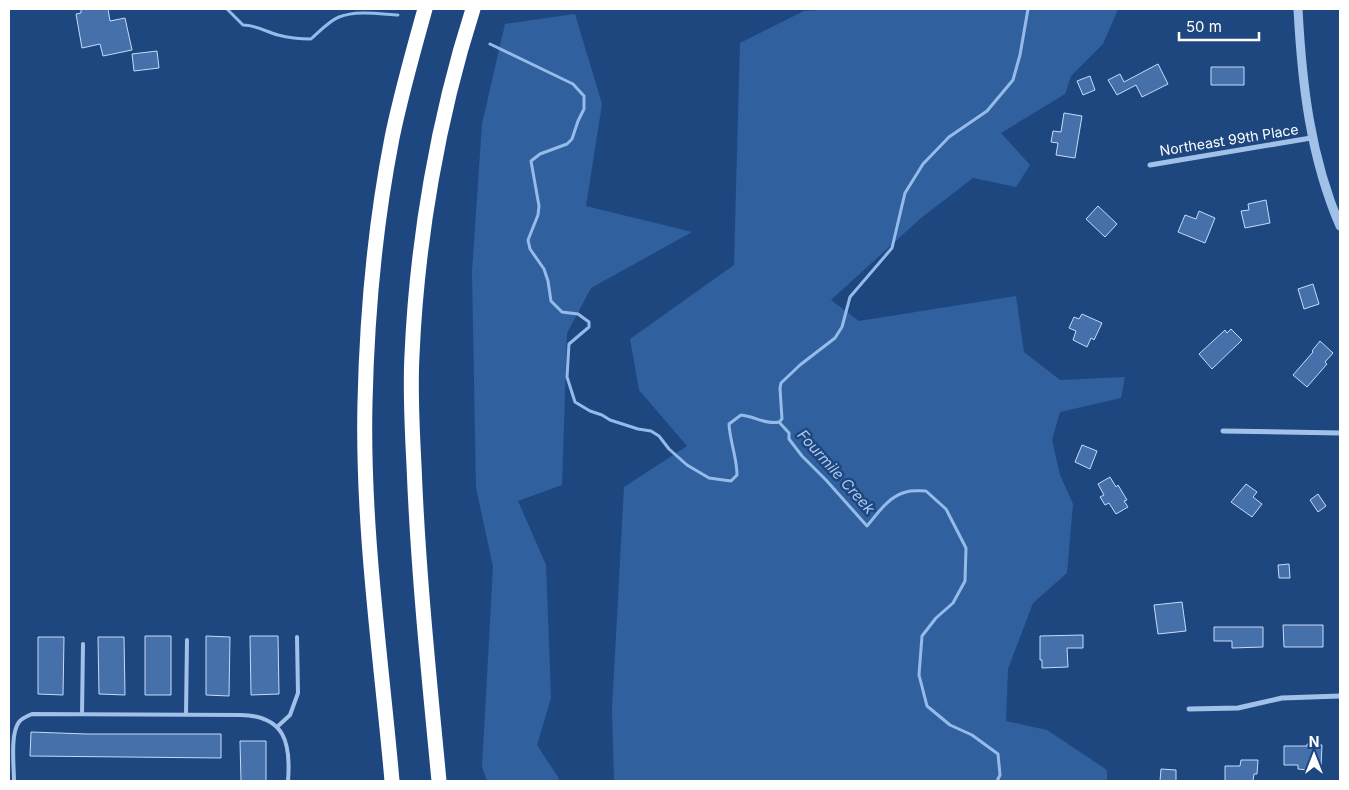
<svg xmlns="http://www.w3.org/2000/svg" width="1349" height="790" font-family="Inter,sans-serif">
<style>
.green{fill:#31609f}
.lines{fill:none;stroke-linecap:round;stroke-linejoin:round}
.stream{stroke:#95bbea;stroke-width:3}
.building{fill:#4670aa;stroke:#c6dbf7}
.service{stroke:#a2c1e9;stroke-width:4}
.minor{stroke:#a2c1e9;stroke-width:5}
.tertiary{stroke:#a2c1e9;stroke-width:9}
.motorway{stroke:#fff;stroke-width:15}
.labels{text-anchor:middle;stroke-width:5;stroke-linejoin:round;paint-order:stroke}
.street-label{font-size:14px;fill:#fff;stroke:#1e4780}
.water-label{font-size:15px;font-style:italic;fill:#adcbf0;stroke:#1e4780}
</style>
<rect width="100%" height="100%" fill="#1e4780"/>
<path class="green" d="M838 9H1118L1103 44 1071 76 1065 94 1001 133 1030 165 1016 187 973 178 921 218 831 300 859 321 1016 296 1024 352 1060 380 1125 377 1121 398 1060 412 1052 440 1060 475 1073 504 1067 573 1033 603 1008 669 1006 721 1047 730 1107 770V781H614L612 710 624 487 687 446 639 390 630 339 734 265 740 43 804 11Z
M575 14 602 104 586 206 692 232 591 288 567 333 562 485 518 501 546 565 551 698 537 745 558 777 559 781H487L482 767 493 567 476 487 472 272 482 124 505 24Z"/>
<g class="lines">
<path class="stream" d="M227 9 243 25C255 25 267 32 278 35 289 38 300 39 311 39 320 31 329 21 339 17 357 10 380 14 398 15
M490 44 573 84 584 96V109L578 121 572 139 567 144 540 154 531 161 539 206 538 215 528 240 530 249 544 269 548 281 551 301 562 312 578 314 589 322V327L569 344 567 377 575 402 590 411 602 415 610 420 638 429 651 431 659 436 669 449 687 465 709 478 731 481 737 475C737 458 730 442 729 424L741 415C754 416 766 425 779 422
M779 422 789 433V439L802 456 826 480 867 526C878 513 889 496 906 492 912 490 919 491 926 491L946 509 966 548 965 581 953 603 936 618 922 636 919 675 927 706 950 725 972 735 998 754 1000 775 997 781
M779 422 782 419 780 388 781 383 800 365 835 338 842 327 850 297 892 248 905 193 923 164 949 137 987 111 1013 80 1020 55 1028 9"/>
</g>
<path class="building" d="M81 9H108L110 21 125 18 132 50 103 56 100 44 82 48 76 14 81 13Z
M157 51 159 68 134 71 132 54Z
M1158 64 1168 84 1142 97 1136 85 1117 95 1108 80 1120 74 1124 82Z
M1211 67H1244V85H1211Z
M1090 76 1095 90 1083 95 1077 81Z
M1064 113 1082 116 1075 158 1056 155 1058 143 1051 142 1053 131 1061 132Z
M1266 200 1270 223 1245 228 1241 211 1249 210 1248 204Z
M1098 206 1117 224 1105 237 1086 219Z
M1199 211 1215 218 1205 243 1178 232 1185 215 1196 219Z
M1313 284 1319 304 1304 309 1298 289Z
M1082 314 1102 323 1094 340 1091 338 1087 347 1073 340 1076 331 1069 328 1074 317 1079 319Z
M1231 329 1242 340 1212 369 1199 354 1225 330 1227 333Z
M1320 341 1333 353 1325 362 1327 364 1307 387 1293 375 1313 352 1312 351Z
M1082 445 1097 451 1090 469 1075 462Z
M1110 477 1116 487 1118 485 1127 500 1124 501 1128 507 1116 514 1109 503 1105 505 1100 497 1104 495 1098 484Z
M1246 484 1257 492 1253 497 1262 504 1252 517 1231 502Z
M1318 494 1326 506 1318 512 1310 500Z
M1289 564 1290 578H1279L1278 565Z
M1182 602 1186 631 1158 634 1154 605Z
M1283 625H1323V647H1284Z
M1214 627H1263V647L1232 648V641H1214Z
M1083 635V648H1067L1068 667 1042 668V660H1040V636Z
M145 636H171V695H145Z
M206 636 230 637 229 696 206 695Z
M250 636H278L279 694 251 695Z
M38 637H64L63 695 38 694Z
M98 637H124L125 695 99 694Z
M31 732 87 734H221V758L30 756Z
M240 741H266V781H241Z
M1307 744 1322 745 1321 766H1308L1307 770 1298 769V765H1284V746H1307Z
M1241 760H1258L1257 774H1254L1253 781H1225V766H1240Z
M1161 769 1176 770V781H1160Z"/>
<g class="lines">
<path class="service" d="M82 714 83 644
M186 714 187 640
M277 727 290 715 298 693 297 637
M14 781C14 767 10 733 19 722 22 718 27 716 32 714L241 715C285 716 291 743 288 781"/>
<path class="minor" d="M1150 165 1311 138
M1223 431 1340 433
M1189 709 1238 708 1282 698 1340 696"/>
<path class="tertiary" d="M1298 9C1302 84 1310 156 1340 226"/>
<path class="motorway" d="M392 781C381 656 362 529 365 402 367 314 375 225 392 138 401 94 413 52 425 9
M439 781C429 676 418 571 414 465 412 428 410 392 412 355 417 240 438 118 473 9"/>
</g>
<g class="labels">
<g class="street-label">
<text transform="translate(1229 140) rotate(-9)" y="5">Northeast 99th Place</text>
</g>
<g class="water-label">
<text transform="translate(836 472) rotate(48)" y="5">Fourmile Creek</text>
</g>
</g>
<rect width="1349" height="790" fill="none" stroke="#ffffff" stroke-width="20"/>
<g transform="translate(1314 755)" stroke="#1e4780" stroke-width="4" paint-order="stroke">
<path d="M0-4L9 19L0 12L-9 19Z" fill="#ffffff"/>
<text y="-8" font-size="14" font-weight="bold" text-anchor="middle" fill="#ffffff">N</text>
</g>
<path d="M1179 32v8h80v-8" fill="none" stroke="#ffffff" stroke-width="2.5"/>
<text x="1186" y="32" font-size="15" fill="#ffffff" stroke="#1e4780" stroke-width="4" paint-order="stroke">50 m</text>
</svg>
